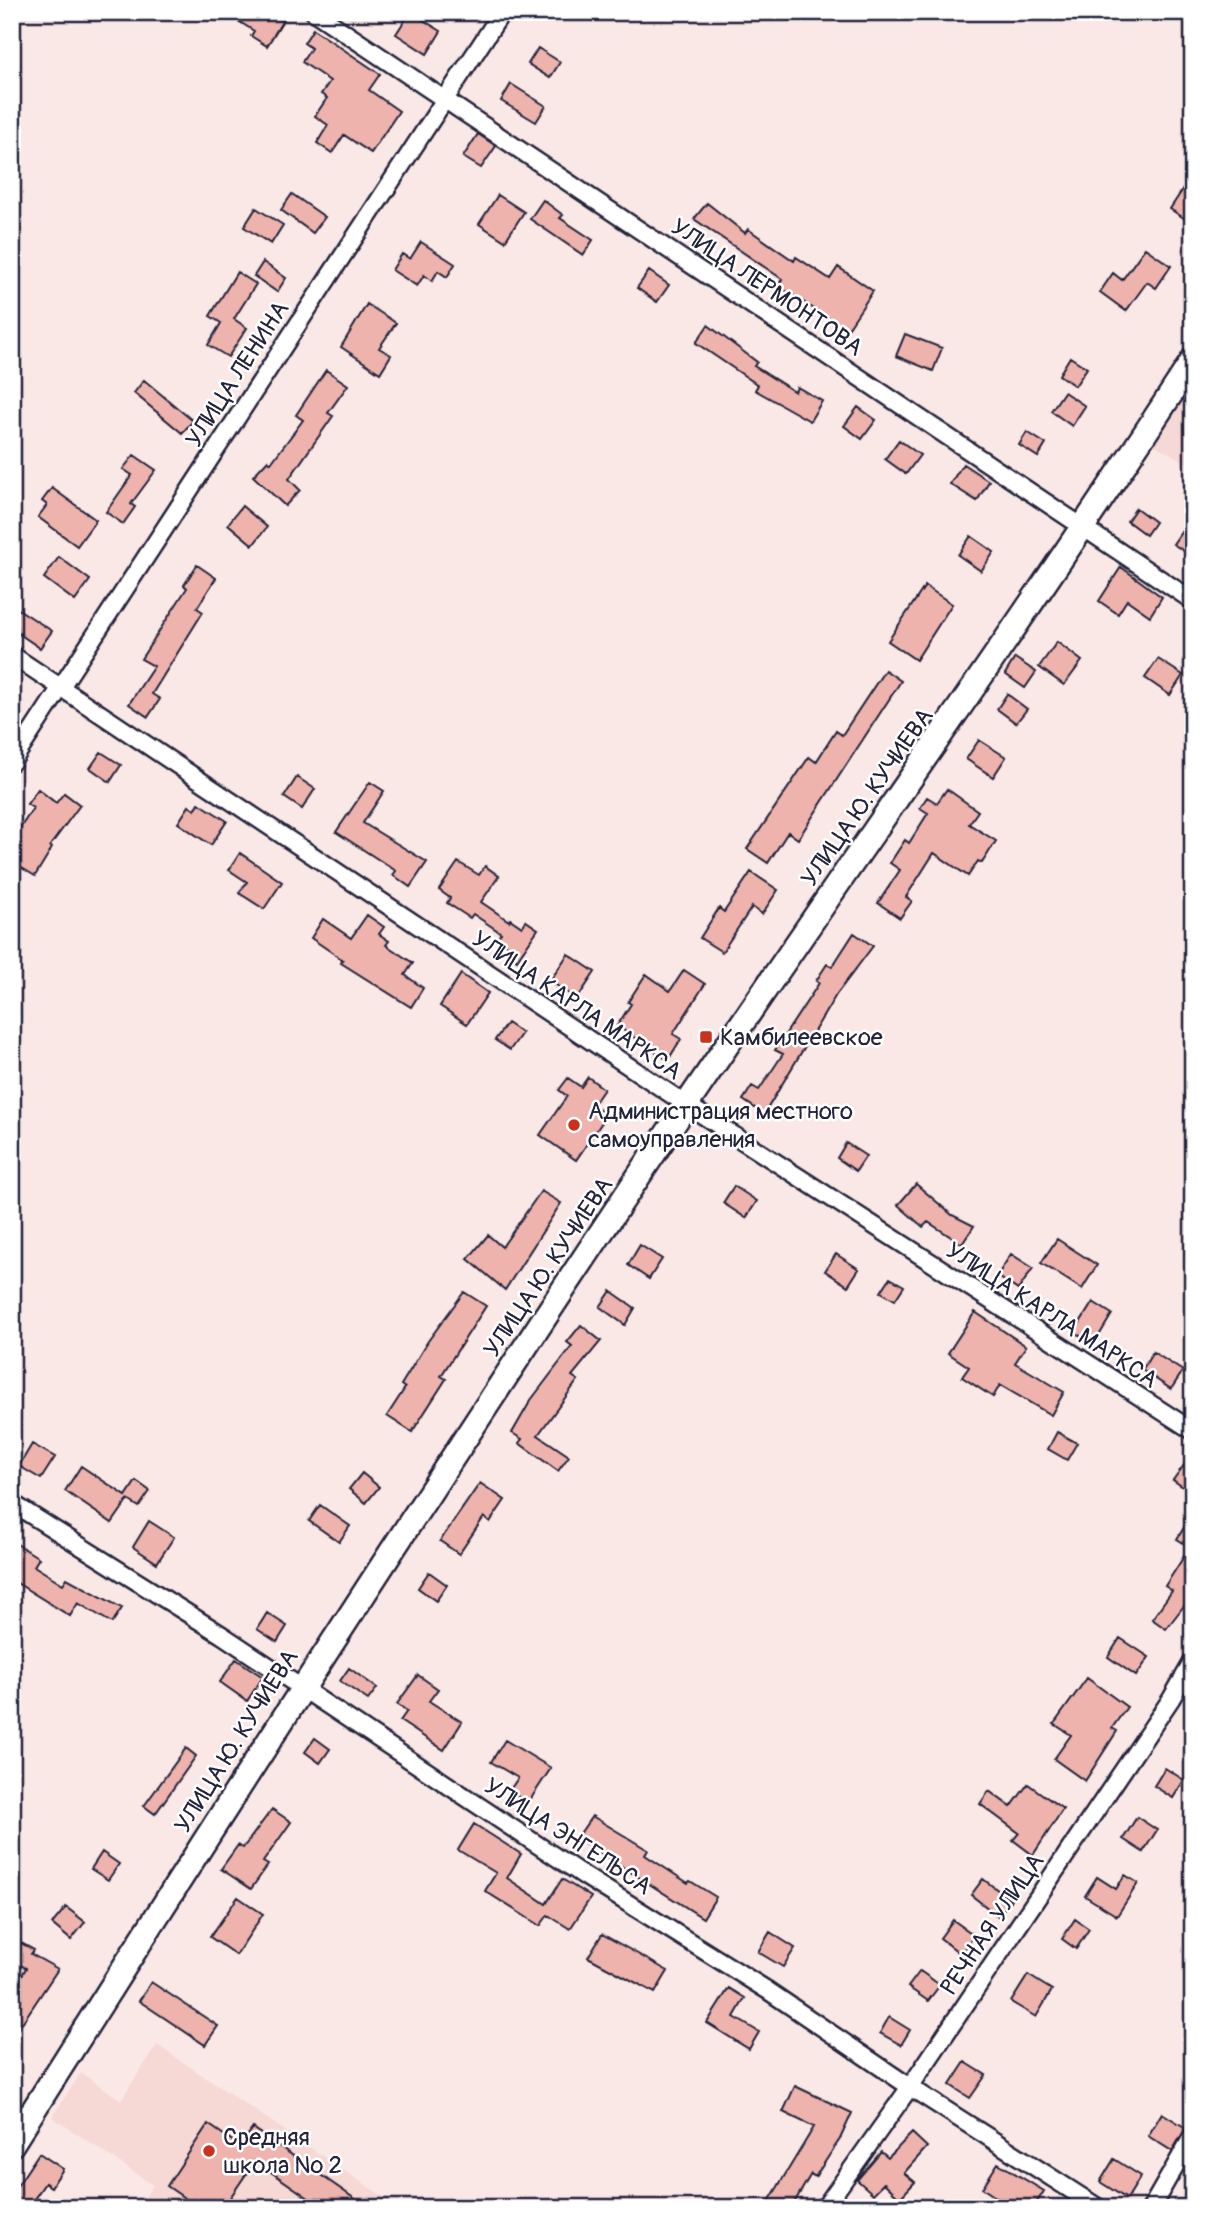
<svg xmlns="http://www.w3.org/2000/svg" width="1205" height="2220" font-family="Pangolin,sans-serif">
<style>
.built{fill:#f6d8d5}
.building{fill:#eeb3ad;stroke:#22223b;stroke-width:2}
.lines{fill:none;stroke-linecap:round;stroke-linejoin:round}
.street-casing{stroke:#22223b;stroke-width:21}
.secondary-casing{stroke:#22223b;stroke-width:28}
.street{stroke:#fff;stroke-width:16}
.secondary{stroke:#fff;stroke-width:23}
.poi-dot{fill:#c8321e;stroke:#fff;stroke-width:2.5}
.labels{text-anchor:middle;stroke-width:5;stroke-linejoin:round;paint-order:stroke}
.street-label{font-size:24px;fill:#22223b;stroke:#fff}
.poi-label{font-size:24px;fill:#22223b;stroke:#fff;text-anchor:start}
</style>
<rect width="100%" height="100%" fill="#fae8e6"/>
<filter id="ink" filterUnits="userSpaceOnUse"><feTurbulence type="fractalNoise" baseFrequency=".0143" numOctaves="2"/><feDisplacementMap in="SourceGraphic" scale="14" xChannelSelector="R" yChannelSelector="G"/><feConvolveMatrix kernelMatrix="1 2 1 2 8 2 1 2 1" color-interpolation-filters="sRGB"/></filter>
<g filter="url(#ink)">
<path class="built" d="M1193 378V466L1151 443Z
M157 2045 400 2208H138L153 2185 52 2117 81 2073 121 2100Z"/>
<path class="building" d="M224 12H288L267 46 251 36 254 31Z
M410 12 441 31 427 54 396 34Z
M313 29 380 74 369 90 399 111 371 153 344 135 332 153 317 143 328 125 315 116 327 98 321 94 330 81 302 62 311 48 304 43Z
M538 48 560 62 550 78 528 64Z
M511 84 546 106 536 122 501 101Z
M478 134 496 146 481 168 463 157Z
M1193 174V224L1170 209Z
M292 194 325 217 313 233 281 210Z
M498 195 524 212 505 241 479 224Z
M543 200 563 215 560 218 593 240 583 255 530 219Z
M707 203 745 233 748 229 794 261 796 257 830 279 838 267 873 291 847 330 778 286 782 279 694 219Z
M256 208 283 225 271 244 244 227Z
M421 242 455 264 447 277 438 271 432 281 424 275 417 286 392 270 402 254 410 259Z
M1145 248 1171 266 1156 288 1147 282 1126 311 1100 292 1113 273 1122 280Z
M263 262 286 278 277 292 254 276Z
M649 271 669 285 657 302 637 288Z
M237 272 256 284 234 319 247 328 228 357 208 345 221 323 210 316Z
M367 304 396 323 379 348 391 355 380 373 341 347Z
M708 325 757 362 754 366 795 392 797 387 822 401 810 421 755 390 758 385 696 343Z
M905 334 942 348 933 371 896 356Z
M1070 357 1087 368 1075 386 1059 375Z
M326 370 348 385 328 413 333 416 289 479 300 490 285 506 253 476 268 460 271 463 303 420 296 415Z
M144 380 193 421 182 433 134 393Z
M1064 392 1085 406 1072 426 1051 411Z
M858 407 876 420 862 439 844 426Z
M1027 432 1046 444 1038 457 1019 445Z
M899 440 920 455 906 474 885 459Z
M134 455 156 470 131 504 135 507 123 524 106 512 132 475 123 469Z
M963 464 989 481 977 501 950 484Z
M52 488 96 520 77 546 38 517 47 505 42 501Z
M242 506 267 527 253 545 228 524Z
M1136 508 1155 522 1146 535 1127 521Z
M1193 515V557L1173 544Z
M971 536 994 552 981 571 958 555Z
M59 557 90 580 75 601 44 578Z
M197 565 216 578 197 608 203 612 152 694 160 699 148 717 129 704 154 666 141 659 187 588 184 585Z
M1121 567 1162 597 1150 616 1127 600 1118 614 1099 601Z
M925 586 952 604 916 660 888 641Z
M12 605 52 631 40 648 12 629Z
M1057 642 1082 661 1064 685 1039 667Z
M1015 658 1036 672 1025 688 1005 674Z
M1158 659 1183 675 1170 695 1145 678Z
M885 670 901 681 798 839 788 832 768 863 747 849 809 757 816 762 836 731 842 735Z
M1007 694 1027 709 1016 723 997 709Z
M979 740 1006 757 993 777 966 759Z
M101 752 121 765 110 782 90 768Z
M297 777 315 789 302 809 284 797Z
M370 782 384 791 363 823 427 862 410 887 393 875 396 871 336 832Z
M38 789 56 803 64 793 80 805 50 846 52 848 35 876 12 862V841L33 808 27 804Z
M947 789 978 811 969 824 996 841 982 863 978 861 968 876 934 853 906 897 912 901 900 918 878 903 900 870 890 863 905 840 909 843 928 813 920 808 927 797 937 803Z
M199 803 227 821 211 845 178 823 189 806 195 810Z
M240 853 282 882 264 909 239 893 247 882 229 870Z
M458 862 479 875 485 866 499 876 481 902 509 921 510 919 522 927 526 921 538 929 517 960 506 952 509 947 497 938 501 933 473 914 470 918 447 903 450 898 439 890Z
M751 872 778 890 762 914 752 907 722 952 700 938 719 908 724 912Z
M367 915 384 927 379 934 389 941 386 945 413 963 405 975 423 988 411 1007 341 963 343 960 311 938 323 919 351 938Z
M854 933 873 946 836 995 764 1114 743 1100 752 1086 759 1090 783 1054 775 1050 819 983 816 981 827 964 832 967Z
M568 954 595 972 577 999 550 981Z
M684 970 705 984 673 1034 681 1039 668 1060 617 1026 631 1004 628 1002 646 974 670 991Z
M461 974 488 993 467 1024 440 1006Z
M507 1023 522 1033 510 1050 495 1040Z
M588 1077 604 1089 593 1105 607 1115 576 1160 540 1135 567 1096 559 1090 568 1078 581 1087Z
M846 1143 866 1156 856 1171 837 1158Z
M916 1184 952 1215 974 1226 962 1244 928 1222 923 1227 898 1205Z
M734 1186 757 1201 746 1218 723 1203Z
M541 1191 561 1203 505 1290 468 1259 488 1235 502 1247Z
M1057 1239 1097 1265 1082 1289 1041 1263Z
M640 1245 662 1259 649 1279 628 1265Z
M836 1254 859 1269 848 1286 825 1271Z
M1011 1254 1033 1268 1018 1290 997 1276Z
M890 1278 904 1286 895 1300 881 1292Z
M611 1291 635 1308 625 1325 600 1307Z
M464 1292 486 1306 441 1376 446 1379 412 1432 387 1416 405 1388 401 1385 428 1341Z
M1093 1302 1112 1314 1094 1344 1074 1332Z
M975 1312 1026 1346 1015 1363 1064 1392 1051 1415 1000 1385 993 1397 962 1377 969 1367 948 1353Z
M581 1325 601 1341 572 1376 578 1380 538 1435 569 1456 558 1471 519 1443 522 1439 512 1433 531 1400 572 1346 567 1342Z
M1153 1352 1183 1371 1171 1389 1142 1370Z
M1057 1432 1077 1443 1067 1460 1048 1449Z
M32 1444 55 1457 41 1479 19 1466Z
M1193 1453V1494L1173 1480Z
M81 1466 126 1496 136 1481 150 1491 139 1507 128 1500 112 1523 65 1491Z
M362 1473 379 1487 366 1503 349 1489Z
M480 1483 505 1500 490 1522 484 1517 459 1554 440 1541Z
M320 1505 350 1526 339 1542 309 1521Z
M1193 1513V1594L1166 1629 1152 1619 1172 1591 1165 1586 1190 1547 1177 1539Z
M149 1521 174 1537 157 1563 133 1547Z
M12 1541 39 1558 34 1566 63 1584 67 1578 122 1608 112 1623 78 1603 70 1616 12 1580Z
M429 1572 447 1585 436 1601 418 1588Z
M267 1613 287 1626 277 1642 257 1629Z
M1120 1638 1149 1657 1136 1676 1108 1657Z
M236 1659 263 1677 247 1701 220 1682Z
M349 1668 377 1688 368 1700 340 1681Z
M418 1675 438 1689 429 1701 462 1722 444 1750 400 1721 407 1711 397 1704Z
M1087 1678 1127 1707 1112 1728 1117 1731 1085 1781 1054 1759 1071 1735 1054 1724Z
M315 1738 330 1749 320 1763 305 1752Z
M505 1740 551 1768 528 1803 509 1791 518 1778 491 1762Z
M186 1748 196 1756 155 1814 144 1806Z
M1165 1768 1184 1780 1173 1798 1154 1786Z
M1028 1784 1063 1809 1033 1855 1013 1840 1019 1833 980 1804 989 1791 1011 1807Z
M272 1809 291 1822 263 1862 268 1865 251 1889 221 1869 238 1845 243 1848Z
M592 1816 648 1850 645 1855 688 1883 690 1881 716 1897 703 1918 577 1838Z
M1137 1817 1157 1830 1143 1852 1123 1839Z
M474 1824 521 1854 507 1878 546 1904 562 1879 591 1897 570 1929 548 1915 540 1926 485 1891 496 1873 458 1850Z
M102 1852 119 1864 108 1880 91 1869Z
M1125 1875 1138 1883 1117 1916 1085 1896 1097 1877 1116 1889Z
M983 1879 1011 1900 998 1916 971 1895Z
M238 1897 263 1914 236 1955 210 1937Z
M66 1907 85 1922 71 1940 52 1924Z
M1075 1919 1089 1929 1076 1949 1062 1939Z
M953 1920 974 1935 961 1954 940 1938Z
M770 1932 795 1948 783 1967 758 1952Z
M602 1934 668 1971 655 1993 588 1957Z
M12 1938 34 1950 31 1954 58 1969 12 2038V1992L26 1968 12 1960Z
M920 1971 940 1985 928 2001 908 1987Z
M1028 1975 1052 1990 1036 2017 1011 2002Z
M151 1982 218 2026 205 2045 139 2001Z
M729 1988 745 1998 734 2017 759 2032 749 2049 707 2023Z
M889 2017 910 2030 901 2045 880 2033Z
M965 2062 986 2075 970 2098 950 2085Z
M795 2086 852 2113 840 2139 815 2177 811 2174 791 2208H765L814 2127 783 2112Z
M1162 2113 1186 2128 1172 2151 1148 2136Z
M208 2124 240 2146 253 2128 368 2208H323L255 2161 223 2208H199L167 2186Z
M912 2133 927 2147 904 2173 915 2182 900 2198 884 2183 873 2194 857 2180 881 2152 888 2158Z
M39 2153 63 2169 51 2187 45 2183 28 2208H12V2182L17 2186Z
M1114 2159 1141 2176 1127 2199 1100 2182Z
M998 2163 1044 2191 1033 2208H1012L982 2188Z"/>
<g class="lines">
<g class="street-casing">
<path id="street" d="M314 12 1193 601
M12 655 687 1105 1193 1431
M12 762 502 12
M12 1503 222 1635 586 1877 767 1990 910 2087 1099 2208
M824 2208 910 2087 1171 1699 1193 1661
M1151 2208 1193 2135"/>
</g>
<g class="secondary-casing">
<path id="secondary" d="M12 2144C232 1796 455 1449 685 1107 854 857 1029 613 1193 360"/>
</g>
<use href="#street" class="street"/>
<use href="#secondary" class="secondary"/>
</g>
</g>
<g class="poi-dot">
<rect x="699" y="1030" width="14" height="14" rx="3.5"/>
<circle cx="574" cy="1125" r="7"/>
<circle cx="209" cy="2151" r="7"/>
</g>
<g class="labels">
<g class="street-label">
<text transform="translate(767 287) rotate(34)" y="8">УЛИЦА ЛЕРМОНТОВА</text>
<text transform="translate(237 374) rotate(-57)" y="8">УЛИЦА ЛЕНИНА</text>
<text transform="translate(867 797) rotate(-55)" y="8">УЛИЦА Ю. КУЧИЕВА</text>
<text transform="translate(577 1005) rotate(34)" y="8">УЛИЦА КАРЛА МАРКСА</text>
<text transform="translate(548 1267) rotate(-56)" y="8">УЛИЦА Ю. КУЧИЕВА</text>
<text transform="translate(1052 1315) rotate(33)" y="8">УЛИЦА КАРЛА МАРКСА</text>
<text transform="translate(236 1741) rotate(-58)" y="8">УЛИЦА Ю. КУЧИЕВА</text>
<text transform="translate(568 1836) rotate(33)" y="8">УЛИЦА ЭНГЕЛЬСА</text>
<text transform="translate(992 1924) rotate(-56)" y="8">РЕЧНАЯ УЛИЦА</text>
</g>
<g class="poi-label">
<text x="720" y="1045">Камбилеевское</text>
<text x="588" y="1119">Администрация местного<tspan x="588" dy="28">самоуправления</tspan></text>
<text x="223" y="2145">Средняя<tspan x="223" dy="28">школа № 2</tspan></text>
</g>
</g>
<rect width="1205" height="2220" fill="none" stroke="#fff" stroke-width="42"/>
<rect x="21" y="21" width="1163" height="2178" fill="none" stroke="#22223b" stroke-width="2.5" filter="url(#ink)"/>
</svg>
